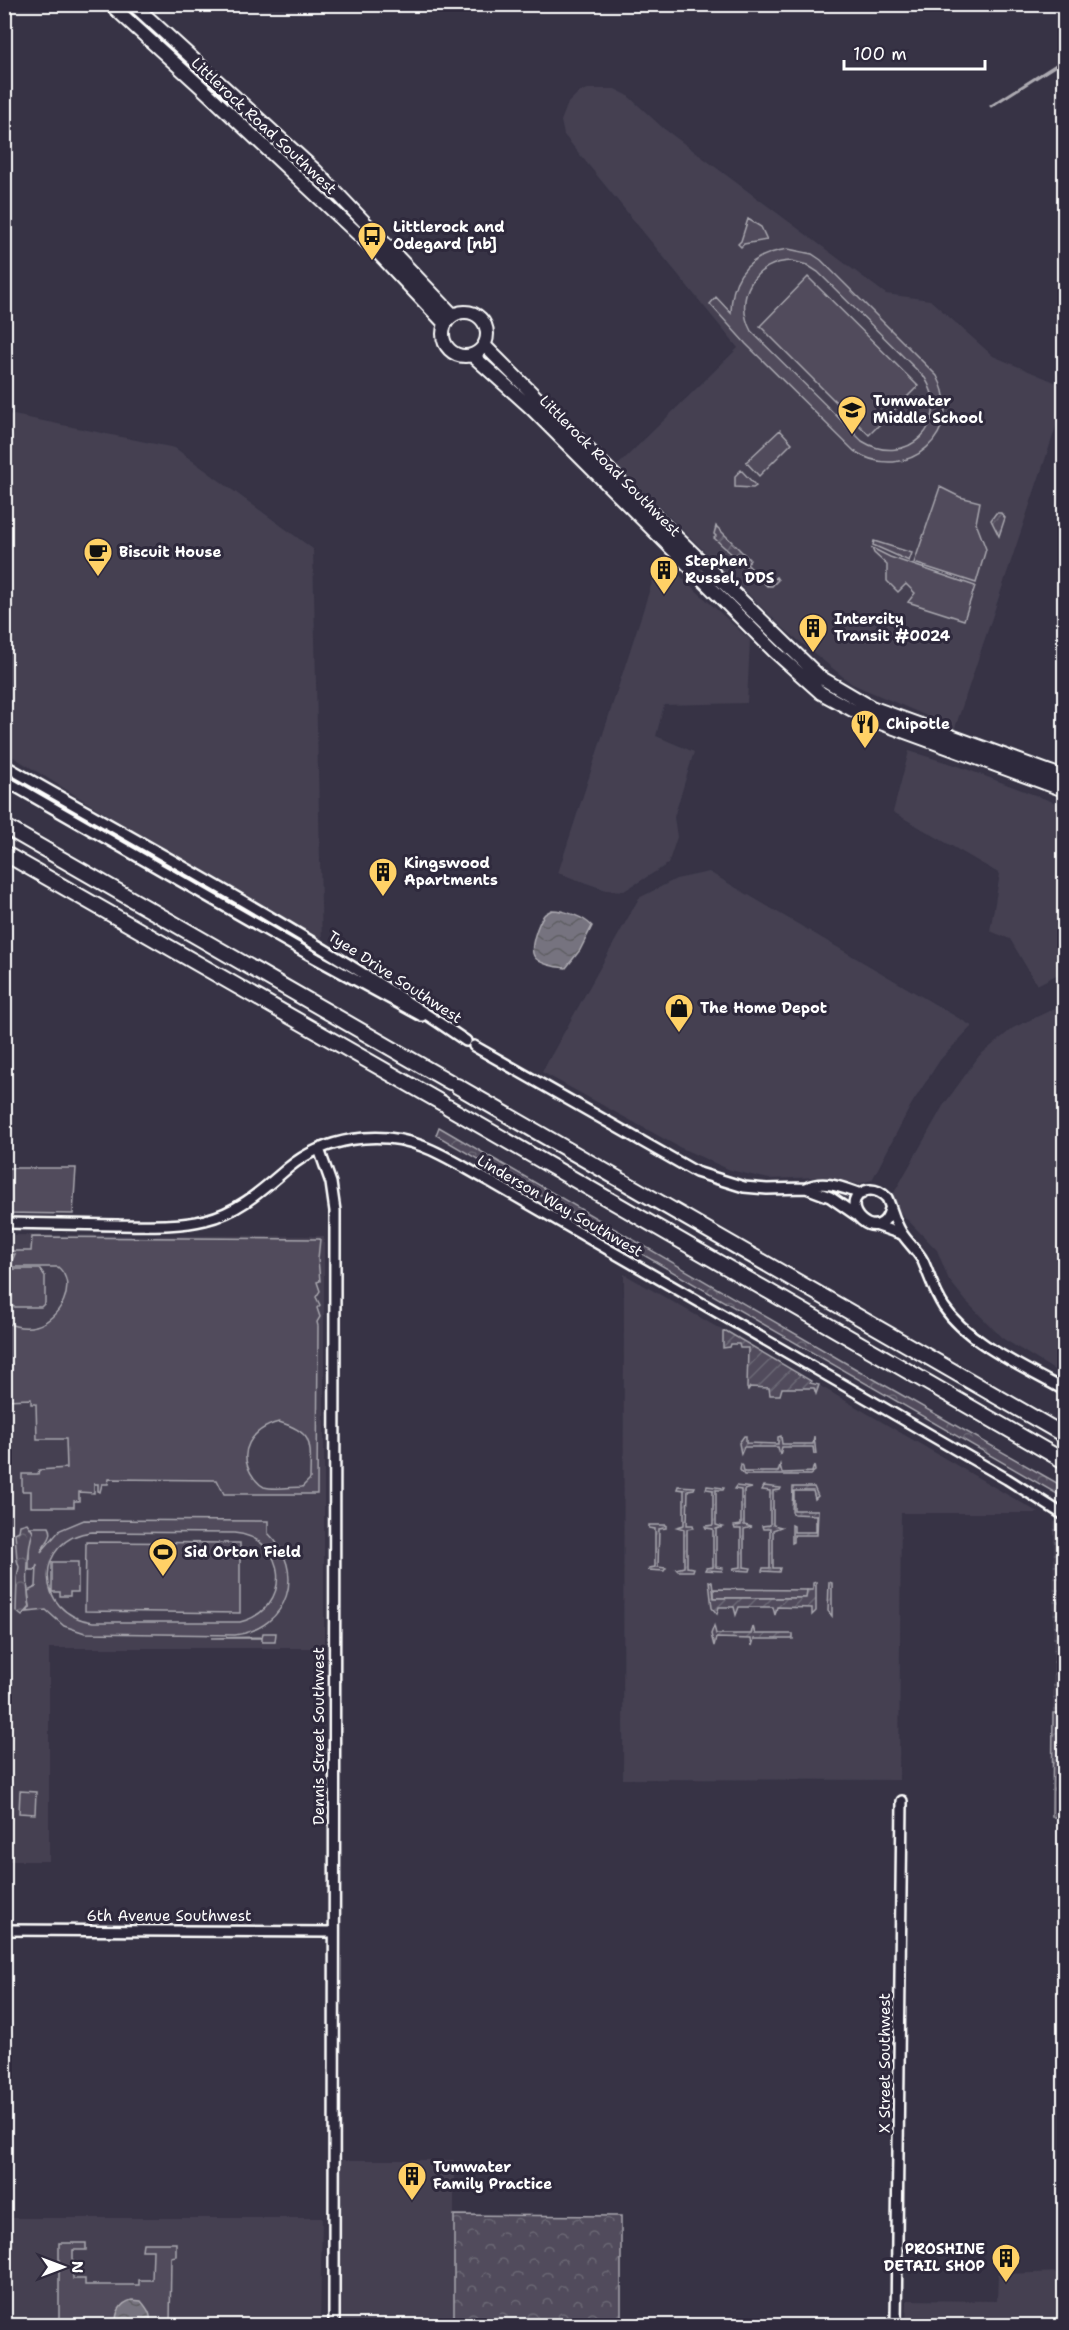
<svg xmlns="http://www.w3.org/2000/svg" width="1069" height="2330" font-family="'Shantell Sans',sans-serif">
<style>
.built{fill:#444051}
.industrial{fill:url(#industrial-grid)}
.grass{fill:#514c5c;stroke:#a8a6ae;stroke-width:1.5;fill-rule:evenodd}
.forest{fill:url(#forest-crowns);stroke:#a8a6ae;stroke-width:1.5}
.garden{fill:url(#garden-furrows);stroke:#a8a6ae;stroke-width:1.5}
.water{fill:url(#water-waves);stroke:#adabb2;stroke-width:1.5}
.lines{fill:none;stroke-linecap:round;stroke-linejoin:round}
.stream{stroke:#adabb2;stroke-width:3}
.minor-casing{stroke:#fff;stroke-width:14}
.major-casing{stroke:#fff;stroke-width:16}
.highway-casing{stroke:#fff;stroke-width:18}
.minor{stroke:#2f2a3d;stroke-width:9}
.major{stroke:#2f2a3d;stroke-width:12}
.highway{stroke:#2f2a3d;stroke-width:14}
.labels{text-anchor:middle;stroke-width:6;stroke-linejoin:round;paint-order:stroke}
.street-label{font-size:15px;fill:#fff;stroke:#2f2a3d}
.poi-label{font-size:15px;font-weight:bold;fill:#fff;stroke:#2f2a3d;text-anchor:start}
</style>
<defs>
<pattern id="industrial-grid" width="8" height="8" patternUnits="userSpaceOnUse" patternTransform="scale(1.5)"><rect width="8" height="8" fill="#444051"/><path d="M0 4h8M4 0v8" fill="none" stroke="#605d6b"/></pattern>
<pattern id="forest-crowns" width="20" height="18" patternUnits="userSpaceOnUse" patternTransform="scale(1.5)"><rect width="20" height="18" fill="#514c5c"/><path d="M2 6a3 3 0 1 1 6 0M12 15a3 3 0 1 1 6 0" fill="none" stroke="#6b6774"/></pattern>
<pattern id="garden-furrows" width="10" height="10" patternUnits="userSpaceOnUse" patternTransform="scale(1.5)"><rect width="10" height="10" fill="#514c5c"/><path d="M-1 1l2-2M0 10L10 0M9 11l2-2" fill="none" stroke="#6b6774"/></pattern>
<pattern id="water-waves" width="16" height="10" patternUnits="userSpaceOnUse" patternTransform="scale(1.5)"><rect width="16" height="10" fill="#76737f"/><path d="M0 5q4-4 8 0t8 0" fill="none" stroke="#5f5e63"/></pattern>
</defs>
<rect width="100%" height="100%" fill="#373345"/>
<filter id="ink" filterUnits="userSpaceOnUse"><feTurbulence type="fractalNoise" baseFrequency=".0167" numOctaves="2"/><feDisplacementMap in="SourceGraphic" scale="12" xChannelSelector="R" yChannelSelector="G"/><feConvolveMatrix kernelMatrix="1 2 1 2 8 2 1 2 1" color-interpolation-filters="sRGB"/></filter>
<g filter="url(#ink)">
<path class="built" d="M588 89H615L627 95 663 128 886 294 930 300 993 356 1064 386V403L955 728 852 684 783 628 617 466 738 348 564 135 561 121 568 103 579 92Z
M4 413 175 448 313 549 322 947 5 752Z
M665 562 750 640 747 703 664 705 656 736 694 752 674 817 677 837 668 864 624 891 606 890 558 873 658 564Z
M909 751 958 766 1064 806V971L1037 985 1010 939 990 931 1000 874 893 812Z
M709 872 972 1026 940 1060 911 1105 872 1180 858 1184 820 1177 769 1179 730 1170 679 1147 542 1072 639 898 676 879Z
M1064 1004V1376L1002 1338 966 1301 949 1280 937 1250 891 1203 894 1193 943 1106 979 1056 1013 1028Z
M5 1235 324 1236V1648H49V1861H5Z
M624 1274 811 1381 810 1383 814 1385 815 1383 1039 1513H901L899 1780 623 1779Z
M337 2160H454V2325L336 2326Z
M5 2218H322L320 2325 5 2326Z
M1064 2272V2325H906L907 2300 997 2301 998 2274Z"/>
<path class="industrial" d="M1054 1521 1064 1527V1713H1053Z"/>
<path class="grass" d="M748 219 761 227 767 240 744 244 741 247 738 244 741 241Z
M788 249 812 254 821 260 937 376C967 432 907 486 854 451L746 344 710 304 716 297 731 313C731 275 751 254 788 249ZM792 261 807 265 818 272 925 378C953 423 907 469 862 441L751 331C733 297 755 261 792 261Z
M808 277 918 386 869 435 760 326Z
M780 430 792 443 759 476 746 462Z
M741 470 756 486 753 488 735 487V476Z
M940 487 960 497 980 502 976 523 986 549 976 583 914 563Z
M874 541 912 553 909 561 873 545Z
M872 548 890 557 975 586 964 620 908 602 915 593 906 584 898 592 887 581V565L874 553Z
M5 1168H76L73 1214 5 1213Z
M32 1237 320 1239 318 1259 320 1281 317 1282 320 1291 316 1297 320 1305 317 1308 320 1317 317 1322 318 1326 317 1494H224L217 1480 109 1479 108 1484H102L100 1492 98 1491V1484H94V1493L79 1492V1501H74V1507H31V1491H22V1474H38L39 1470 67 1468 66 1439H37L36 1404H31V1399L5 1400V1322C15 1327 25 1329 36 1326 59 1320 79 1285 58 1267H12L10 1266 15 1254 10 1255 12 1257 8 1264 5 1265V1251H31ZM279 1422C316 1433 310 1446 310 1479L302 1487C291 1487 275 1490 264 1487 259 1485 257 1481 254 1478 235 1452 252 1429 279 1422Z
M12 1269H40L45 1276V1303L41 1307H14L7 1302V1274Z
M84 1520 268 1521V1533C307 1571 289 1628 235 1635L85 1633 64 1626 46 1610 27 1612 30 1607 28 1591 36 1587 37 1565 35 1570H29V1542L33 1532 30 1527H49C55 1537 44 1543 41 1552L60 1530ZM92 1532 234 1533C289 1538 293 1609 240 1622H93C34 1615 33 1538 92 1532Z
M86 1542 240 1543V1613L85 1611Z
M52 1562H78V1592H70V1596H60V1592H52Z
M714 1589 807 1590V1598H714Z
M263 1633H276L275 1642H262V1638H211L262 1637Z
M20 1791 36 1792 35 1814 19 1813Z
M59 2243H86V2250H73V2279H85V2285H139V2280H152L153 2250H142L143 2243H176V2256L171 2257 170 2325H173H59Z"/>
<path class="forest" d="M439 1127 856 1369 1064 1487V1498L436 1135Z
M27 1523 33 1532C27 1548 26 1590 30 1607L22 1616 16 1611 17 1578 19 1567 17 1560 15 1533 19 1531 20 1525Z
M1053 1713H1064V1817H1052Z
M454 2215 621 2216V2325H454Z"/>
<path class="garden" d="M996 513H1001L1005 518 999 536 991 520Z
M716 526 750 560 747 564 767 585 776 577 778 580 772 586H767L714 538 716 536 714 534Z
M726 1331 811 1381 810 1383 819 1385 816 1394 814 1388H782L780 1395H770L769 1388 750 1387 748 1390 747 1388 748 1348H740L739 1344H731L730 1347 723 1348V1332Z
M744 1436H746V1443L778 1444V1437L781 1436 782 1444H813L814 1436 816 1454H814L813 1447H782L780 1455 778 1447H744L741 1454 739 1443Z
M741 1464 743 1466 744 1472H778L780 1465 782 1473 812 1472 814 1465 815 1471 810 1475H744L740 1470Z
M678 1486 695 1487 694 1489 688 1490 687 1525H693L694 1528 687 1529V1567L694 1568 693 1571H678L676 1569 684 1567V1529L677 1527 684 1525V1490L677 1489Z
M707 1486 724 1488 723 1490H716V1525L723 1527 716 1529V1567L723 1568 722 1571 705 1570 706 1568 713 1567V1529L706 1528 705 1526 713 1525V1490L706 1489Z
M736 1486 752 1488 744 1490V1525L752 1527 744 1529V1567L751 1568 750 1571 733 1570 734 1568 741 1567V1529H735L734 1526 741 1525V1490L734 1489Z
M764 1486 781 1488 780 1490 773 1491V1525L781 1527 773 1530V1568H780L779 1572 762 1571 763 1568H770V1529H763L762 1526 770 1525V1491L762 1490Z
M793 1487H814L818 1496 815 1499 813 1491H794V1510H818L817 1535H794V1542L792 1543V1525L794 1526V1532H816V1515L794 1514 792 1512Z
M649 1525H666V1528L659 1529 658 1567 666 1568 664 1571 648 1570 649 1568 655 1567V1529L649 1528Z
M709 1581 712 1582 714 1598H806L807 1590H813V1583L816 1582V1611L812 1615V1608L777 1607 775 1615 773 1607H739L736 1615 734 1607H719L717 1614 712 1608Z
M829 1582 832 1583V1616L828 1611Z
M714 1626 716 1634H751L753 1626 755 1634H793V1639H754L752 1646 751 1639 716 1638 714 1646 711 1634Z"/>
<path class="water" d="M552 910C564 910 584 917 592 926L580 950 566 968C557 967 539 965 534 956 529 948 538 923 544 915 545 914 550 911 552 910Z
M132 2300 141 2301C147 2308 154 2317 148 2325H116C115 2313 120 2303 132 2300Z"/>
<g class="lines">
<path class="stream" d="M991 106 1064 60"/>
<g class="minor-casing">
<path id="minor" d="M4 765C160 854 318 939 466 1041
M4 780 317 959 422 1016
M474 1046 696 1172 744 1187 767 1189 806 1188 830 1197 856 1215
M319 1149 331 1183 335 1211 334 2326
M806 1188C824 1179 843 1188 861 1194
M890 1209C880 1249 833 1205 865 1191 874 1188 881 1192 887 1198 892 1209 894 1221 901 1232 907 1242 917 1250 923 1261 930 1277 934 1292 944 1307 969 1344 1026 1368 1064 1390
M4 1223C43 1224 81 1224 119 1225 147 1225 177 1227 205 1220 239 1212 262 1190 288 1168 324 1138 379 1129 422 1146 446 1155 468 1170 491 1182L1007 1479 1064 1515
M875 1225 901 1234
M4 1930 333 1932
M896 2326 902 1801"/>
</g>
<g class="major-casing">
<path id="major" d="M110 4 202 88 379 254 445 324
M133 4 316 171 453 315
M443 334a22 22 0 1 1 44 0a22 22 0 1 1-44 0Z
M484 345 659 520 820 677 871 707 1064 777
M472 355 531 408 774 651 821 693 867 718 1064 790"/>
</g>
<g class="highway-casing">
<path id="highway" d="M4 826 450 1082
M4 853 442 1103
M457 1086 1064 1435
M448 1107 1064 1461"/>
</g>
<use href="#minor" class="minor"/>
<use href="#major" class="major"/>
<use href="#highway" class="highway"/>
</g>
</g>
<defs>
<g id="bus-pin" transform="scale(1.5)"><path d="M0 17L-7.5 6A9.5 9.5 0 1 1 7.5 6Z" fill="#ffd166" stroke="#2f2a3d"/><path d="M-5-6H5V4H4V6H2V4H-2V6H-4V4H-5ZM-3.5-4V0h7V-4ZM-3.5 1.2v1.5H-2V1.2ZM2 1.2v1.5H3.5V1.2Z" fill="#111"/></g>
<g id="school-pin" transform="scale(1.5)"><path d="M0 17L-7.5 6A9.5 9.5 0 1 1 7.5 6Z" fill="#ffd166" stroke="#2f2a3d"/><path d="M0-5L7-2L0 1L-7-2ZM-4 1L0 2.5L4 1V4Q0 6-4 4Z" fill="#111"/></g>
<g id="cafe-pin" transform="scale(1.5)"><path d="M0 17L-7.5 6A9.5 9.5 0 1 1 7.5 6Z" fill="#ffd166" stroke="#2f2a3d"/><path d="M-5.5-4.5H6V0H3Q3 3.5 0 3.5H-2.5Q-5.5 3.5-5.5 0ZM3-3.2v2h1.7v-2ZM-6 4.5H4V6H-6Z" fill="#111"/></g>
<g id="building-pin" transform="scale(1.5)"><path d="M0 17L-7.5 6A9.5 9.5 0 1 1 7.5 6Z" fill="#ffd166" stroke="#2f2a3d"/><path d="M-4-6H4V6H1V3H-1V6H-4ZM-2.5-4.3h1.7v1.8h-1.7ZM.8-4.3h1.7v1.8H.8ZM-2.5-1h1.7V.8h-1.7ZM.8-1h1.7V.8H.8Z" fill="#111"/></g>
<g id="restaurant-pin" transform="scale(1.5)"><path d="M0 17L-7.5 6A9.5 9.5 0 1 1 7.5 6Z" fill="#ffd166" stroke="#2f2a3d"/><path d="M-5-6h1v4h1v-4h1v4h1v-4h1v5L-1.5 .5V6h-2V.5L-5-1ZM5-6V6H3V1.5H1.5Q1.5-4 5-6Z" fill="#111"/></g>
<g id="shop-pin" transform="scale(1.5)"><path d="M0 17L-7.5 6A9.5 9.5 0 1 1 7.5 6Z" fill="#ffd166" stroke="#2f2a3d"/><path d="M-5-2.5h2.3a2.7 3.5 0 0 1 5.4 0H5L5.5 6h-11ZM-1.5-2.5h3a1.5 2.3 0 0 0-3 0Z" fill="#111"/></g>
<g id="stadium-pin" transform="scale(1.5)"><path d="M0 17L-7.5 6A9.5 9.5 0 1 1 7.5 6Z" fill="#ffd166" stroke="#2f2a3d"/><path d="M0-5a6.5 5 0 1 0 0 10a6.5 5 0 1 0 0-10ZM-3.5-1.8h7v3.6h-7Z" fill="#111"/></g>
</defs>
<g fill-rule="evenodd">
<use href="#bus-pin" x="372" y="236"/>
<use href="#school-pin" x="852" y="410"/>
<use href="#cafe-pin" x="98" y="552"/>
<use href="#building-pin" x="664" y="570"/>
<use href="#building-pin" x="813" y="628"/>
<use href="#restaurant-pin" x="865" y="724"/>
<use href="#building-pin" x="383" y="872"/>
<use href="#shop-pin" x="679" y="1008"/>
<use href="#stadium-pin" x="163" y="1552"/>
<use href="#building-pin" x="412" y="2176"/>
<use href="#building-pin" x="1006" y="2258"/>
</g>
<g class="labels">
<g class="street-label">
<text transform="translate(264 126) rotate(43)" y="5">Littlerock Road Southwest</text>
<text transform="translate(610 466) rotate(45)" y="5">Littlerock Road Southwest</text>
<text transform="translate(395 977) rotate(33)" y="5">Tyee Drive Southwest</text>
<text transform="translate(560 1206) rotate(30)" y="5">Linderson Way Southwest</text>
<text transform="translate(319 1736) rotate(-90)" y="5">Dennis Street Southwest</text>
<text x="169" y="1921">6th Avenue Southwest</text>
<text transform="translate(885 2063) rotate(-90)" y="5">X Street Southwest</text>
</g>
<g class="poi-label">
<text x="393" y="232">Littlerock and<tspan x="393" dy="17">Odegard [nb]</tspan></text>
<text x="873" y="406">Tumwater<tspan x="873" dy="17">Middle School</tspan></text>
<text x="119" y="557">Biscuit House</text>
<text x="685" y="566">Stephen<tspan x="685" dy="17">Russel, DDS</tspan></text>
<text x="834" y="624">Intercity<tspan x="834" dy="17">Transit #0024</tspan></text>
<text x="886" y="729">Chipotle</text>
<text x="404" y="868">Kingswood<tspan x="404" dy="17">Apartments</tspan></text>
<text x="700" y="1013">The Home Depot</text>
<text x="184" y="1557">Sid Orton Field</text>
<text x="433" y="2172">Tumwater<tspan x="433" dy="17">Family Practice</tspan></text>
<text x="985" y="2254" text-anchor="end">PROSHINE<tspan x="985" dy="17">DETAIL SHOP</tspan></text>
</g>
</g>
<rect width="1069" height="2330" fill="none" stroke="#2f2a3d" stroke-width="24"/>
<rect x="12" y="12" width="1045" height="2306" fill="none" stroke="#fff" stroke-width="2" filter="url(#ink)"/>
<g transform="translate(63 2267) rotate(90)" stroke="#2f2a3d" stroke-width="4.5" paint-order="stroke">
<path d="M0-4.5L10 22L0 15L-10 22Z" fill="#ffffff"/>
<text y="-9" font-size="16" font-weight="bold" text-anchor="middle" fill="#ffffff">N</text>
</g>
<path d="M844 60v9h141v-9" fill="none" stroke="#ffffff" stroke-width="3"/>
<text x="853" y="60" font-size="18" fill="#ffffff" stroke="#2f2a3d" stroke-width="4.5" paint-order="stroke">100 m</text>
</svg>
